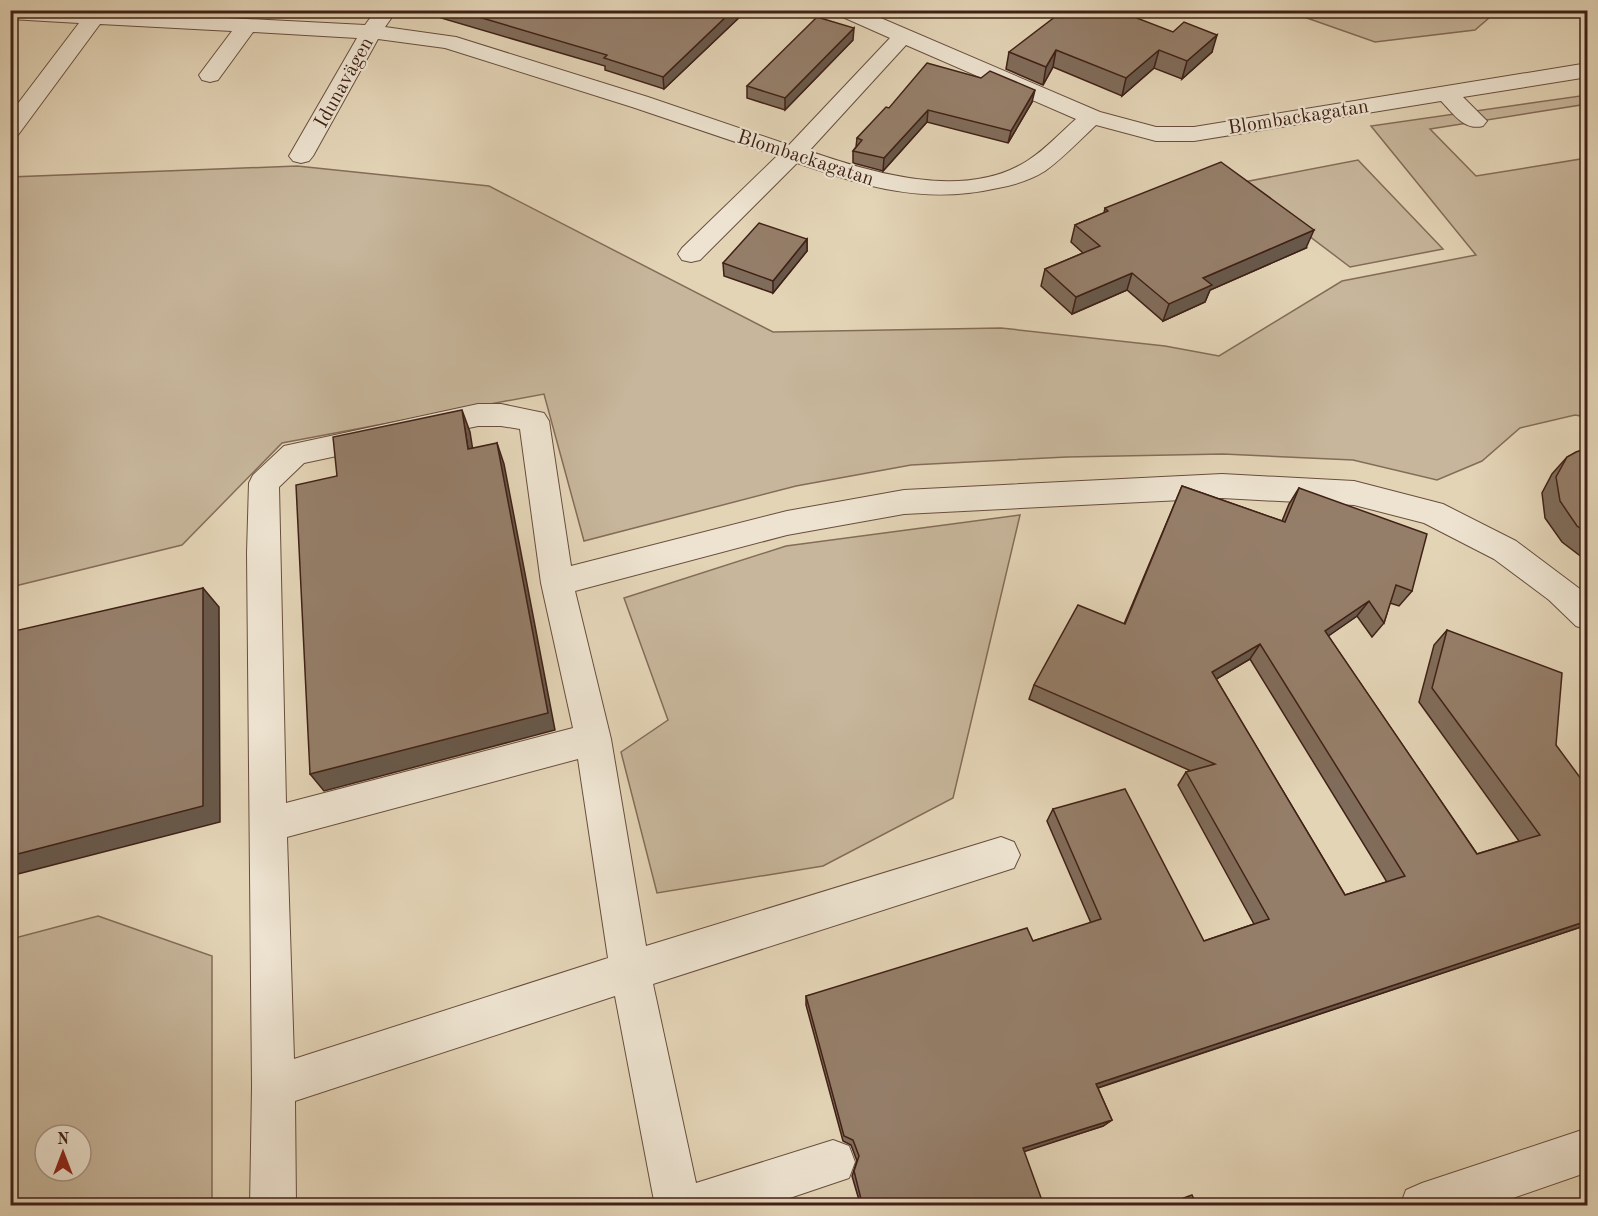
<svg xmlns="http://www.w3.org/2000/svg" width="1598" height="1216" font-family="'Old Standard TT',serif">
<style>
.green{fill:#c7b69b;stroke:#846c58;stroke-width:1.5;fill-rule:evenodd}
.lines{fill:none;stroke-linecap:round;stroke-linejoin:round}
.minor-casing{stroke:#694e3e;stroke-width:2}
.minor{fill:#ede3d0;fill-rule:evenodd}
.wall{fill:#806c5a;stroke:#402116;stroke-width:1.5;fill-rule:evenodd}
.shaded-wall{fill:#68584a;stroke:#402116;stroke-width:1.5}
.building{fill:#957e69;stroke:#402116;stroke-width:1.5;fill-rule:evenodd}
.labels{text-anchor:middle;stroke-width:4.5;stroke-linejoin:round;paint-order:stroke}
.far-street-label{font-size:20px;fill:#402116;stroke:#ede3d0}
</style>
<rect width="100%" height="100%" fill="#e3d4b6"/>
<filter id="stains"><feTurbulence type="fractalNoise" baseFrequency=".00333" numOctaves="4"/><feColorMatrix values="0 0 0 0 .2 0 0 0 0 .09 0 0 0 0 .02 0 0 0 .5 -.17"/></filter>
<radialGradient id="worn" r=".72"><stop offset=".6" stop-color="#630" stop-opacity="0"/><stop offset="1" stop-color="#630" stop-opacity=".3"/></radialGradient>
<path class="green" d="M1287 11H1497L1475 30 1375 42Z
M1587 95V104L1430 129 1476 176 1587 158V417L1575 415 1520 428 1482 461 1437 480 1353 460 1223 454 1067 457 911 465 796 486 584 541 544 394 282 443 182 545 11 587 10 177 297 166 489 186 773 332 1001 328 1165 346 1219 356 1342 281 1476 255 1371 126Z
M1358 160 1443 249 1350 267 1239 183Z
M1020 515 953 798 823 866 657 893 621 752 668 720 624 598 786 546Z
M98 916 212 956V1205H11V939ZM45 1135H81V1171H45Z"/>
<g class="lines">
<g class="minor-casing">
<path id="minor" d="M10 10H112L111 12 365 25 376 10H397L385 27 456 37 648 97 789 145 890 38 836 14 833 10H862L1100 112 1156 127H1194L1588 63V77L1463 97 1487 121 1483 126C1464 131 1453 113 1441 101L1194 141H1156L1096 125C1080 140 1063 158 1045 171 1031 180 1014 185 998 188 923 205 868 187 797 163L700 260 691 262 682 260 678 254 682 248 777 156 632 107 445 48 378 39 313 156 309 161 301 163 293 161 289 156 357 38 253 32 218 80 210 82 202 80 199 75 232 31 100 24 18 135 10 137V114L79 23 10 19ZM906 45 1076 119C1061 132 1045 150 1027 161 965 201 872 173 809 151Z
M478 404H501L544 413 549 421 571 566 787 511 904 490 1222 474 1354 481 1443 504 1516 541 1588 595V630L1576 626 1549 600 1494 559 1424 523 1354 505 1222 498 904 514 787 535 575 591 611 739 646 946 1001 837 1014 842 1020 855 1014 868 653 984 696 1183 833 1140 849 1146 855 1162 849 1178 766 1206H655L615 996 295 1101 296 1206H250L252 1087 247 553 249 483 253 475 284 446ZM478 426H501L520 429 541 583 573 728 286 803 279 487 304 463ZM578 759 608 958 294 1059 287 837Z
M1588 1128V1172L1490 1206H1400L1406 1190 1422 1183Z"/>
</g>
<use href="#minor" class="minor"/>
</g>
<path class="wall" d="M311 10H367L364 15 312 13Z
M439 10H747L664 89 605 70V66L441 18Z
M1173 32 1212 52 1182 79 1154 68 1122 96 1053 67 1043 85 1006 69 1009 52Z
M853 40 785 110 747 98V86Z
M1032 102 1008 143 927 122 883 171 853 163V151L856 147 857 138 889 108Z
M1105 208 1306 248 1210 290 1205 302 1163 321 1127 290 1072 314 1041 286 1045 269 1083 253 1071 242 1075 225 1104 213Z
M807 239V251L773 293 724 276 723 263Z
M1587 448V561L1562 542 1545 518 1542 493 1552 474 1567 457Z
M1182 486 1282 521 1289 504 1299 488 1412 591 1399 606 1390 603 1384 623 1372 637 1357 616 1328 636 1477 854 1519 841 1419 702 1434 645 1447 630 1556 745 1587 925 1098 1088 1112 1120 1103 1126 1024 1151 859 1200 852 1176 857 1161 851 1145 843 1141 806 1005V996L1033 941 1091 923 1047 821 1053 809 1204 941 1254 924 1178 785 1186 772 1191 771 1029 699 1034 685 1124 624ZM1250 659 1387 882 1345 895 1216 679Z"/>
<path class="shaded-wall" d="M733 10H747L664 89 663 77Z
M854 28 853 40 785 110V98Z
M1217 35 1212 52 1182 79 1187 61Z
M1056 50 1053 67 1043 85 1046 67Z
M1159 50 1154 68 1122 96 1126 78Z
M1035 90 1032 102 1008 143 1011 131Z
M928 110 927 122 883 171 884 158Z
M1314 230 1306 248 1210 290 1205 302 1163 321 1169 304 1203 278Z
M807 239V251L773 293V281Z
M1132 273 1127 290 1072 314 1076 297Z
M462 410 470 432 476 470 468 449Z
M497 443 504 464 555 730 324 791 310 774Z
M203 588 219 607 220 822 10 876V856Z
M1369 601 1357 616 1314 646 1325 631Z
M1260 644 1250 659 1203 687 1212 672Z
M1587 921V925L1088 1091 1096 1084Z
M1112 1120 1103 1126 1017 1154 1023 1148Z"/>
<path class="building" d="M455 10H733L663 77 604 58 607 55Z
M1064 10H1116L1173 32 1184 22 1217 35 1187 61 1159 50 1126 78 1056 50 1046 67 1009 52Z
M817 17 854 28 785 98 747 86Z
M927 63 981 78 990 71 1035 90 1011 131 928 110 884 158 853 151 862 140 857 138 886 107 889 108Z
M1221 162 1314 230 1203 278 1212 285 1169 304 1132 273 1076 297 1045 269 1100 246 1075 225 1108 211 1105 208Z
M759 223 807 239 773 281 723 263Z
M462 410 468 449 497 443 548 713 310 774 296 485 337 476 333 437Z
M1587 448V533L1577 526 1560 501 1556 477 1567 457 1576 452Z
M1182 486 1285 522 1299 488 1427 534 1412 591 1396 585 1384 623 1369 601 1325 631 1477 854 1540 835 1432 688 1447 630 1562 673 1556 745 1587 787V921L1096 1084 1112 1120 1023 1148 1044 1206H841L861 1199 854 1171 859 1156 853 1140 844 1136 806 996 1027 928 1033 941 1101 919 1053 809 1125 789 1204 941 1269 919 1186 772 1215 764 1034 685 1078 605 1125 624ZM1260 644 1405 876 1345 895 1212 672Z
M203 588V806L10 856V632Z
M1192 1195 1197 1206H1162Z"/>
<g class="labels">
<g class="far-street-label">
<text transform="translate(343 82) rotate(-61)" y="7">Idunavägen</text>
<text transform="translate(1298 116) rotate(-9)" y="7">Blombackagatan</text>
<text transform="translate(806 157) rotate(18)" y="7">Blombackagatan</text>
</g>
</g>
<rect width="1598" height="1216" fill="none" stroke="#e3d4b6" stroke-width="36"/>
<rect x="12" y="12" width="1574" height="1192" fill="none" stroke="#402116" stroke-width="3"/>
<rect x="18" y="18" width="1562" height="1180" fill="none" stroke="#402116" stroke-width="1.5"/>
<g transform="translate(63 1153)"><circle r="28" fill="#ede3d0" stroke="#a89586" stroke-width="1.5"/>
<path d="M0-4.5L10 22L0 15L-10 22Z" fill="#8f2418"/>
<text y="-9" font-size="16" font-weight="bold" text-anchor="middle" fill="#402116">N</text>
</g>
<rect width="100%" height="100%" filter="url(#stains)"/>
<rect width="100%" height="100%" fill="url(#worn)"/>
</svg>
